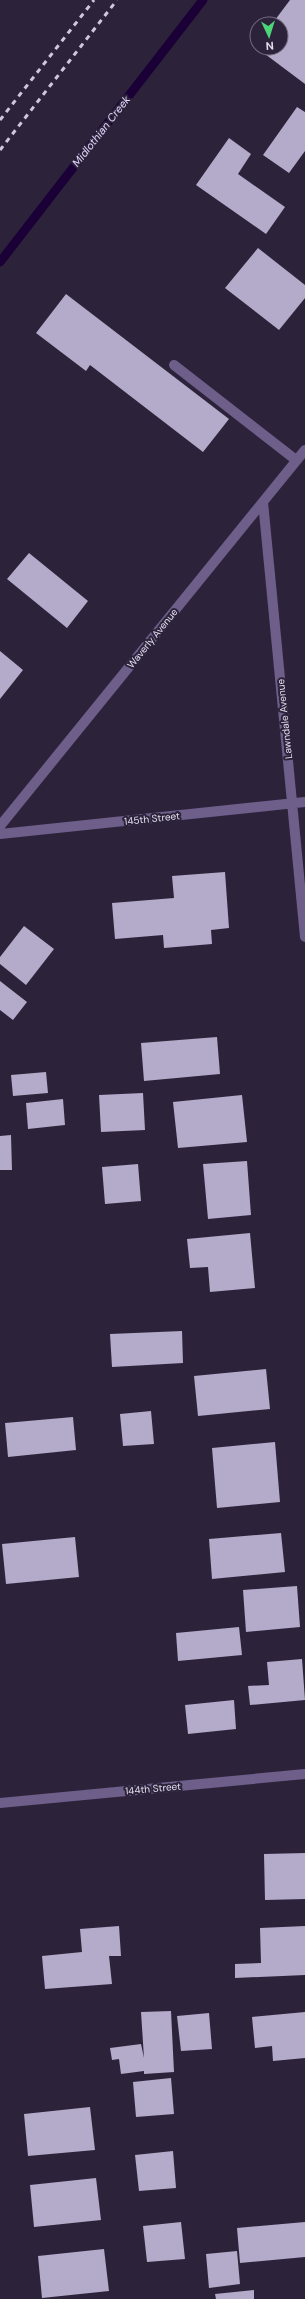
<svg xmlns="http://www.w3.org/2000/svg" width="305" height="2299" font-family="'DM Sans',sans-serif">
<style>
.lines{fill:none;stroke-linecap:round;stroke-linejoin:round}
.stream{stroke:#1b0037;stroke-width:9}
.building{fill:#b4aac9}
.service{stroke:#6d5e8a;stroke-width:10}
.minor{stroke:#6d5e8a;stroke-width:10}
.rail{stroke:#cec9da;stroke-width:3;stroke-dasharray:5 5;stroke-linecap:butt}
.labels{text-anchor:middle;stroke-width:4;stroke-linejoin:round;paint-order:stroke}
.street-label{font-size:10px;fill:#e5e0f0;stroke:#2c233b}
.water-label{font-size:11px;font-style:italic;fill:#e2d6fc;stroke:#2c233b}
</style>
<rect width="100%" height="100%" fill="#2c233b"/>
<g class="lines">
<path class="stream" d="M0 262 203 0"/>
</g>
<path class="building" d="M290 0H305V84L257 48H281V24H272Z
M297 107 305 112V151L289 173 263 155Z
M229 138 251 154 238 174 285 207 266 234 196 185Z
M258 248 305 285V298L279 330 225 288Z
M66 294 229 419 203 452 90 365 86 371 36 333Z
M29 553 88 601 67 628 7 579Z
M0 651 23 670 0 699Z
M225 872 229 928 211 930 212 944 164 948 163 935 115 939 112 903 174 898 172 876Z
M24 926 54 949 26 985 0 964V957Z
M0 981 27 1002 13 1020 0 1010Z
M217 1037 220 1074 144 1081 141 1043Z
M46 1072 48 1093 13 1096 11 1075Z
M143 1093 145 1130 101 1132 99 1095Z
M242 1095 247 1142 178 1148 173 1102Z
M63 1099 65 1125 28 1129 26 1103Z
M11 1135 12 1170H0V1136Z
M247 1161 251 1215 208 1219 203 1164Z
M138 1164 141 1201 105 1204 102 1167Z
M250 1233 255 1288 210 1292 208 1267 190 1268 187 1239Z
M182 1331 183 1363 112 1367 110 1334Z
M266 1369 270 1409 198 1416 194 1376Z
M151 1411 154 1444 123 1446 120 1414Z
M73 1417 76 1450 8 1457 5 1423Z
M275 1442 280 1502 217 1508 212 1448Z
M281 1533 285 1572 212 1579 209 1539Z
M75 1537 79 1577 6 1584 2 1544Z
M297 1586 300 1627 246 1632 243 1590Z
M239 1627 242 1655 178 1661 176 1633Z
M302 1659 305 1700 250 1705 248 1686 269 1685 267 1662Z
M234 1700 236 1729 188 1734 185 1705Z
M305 1853V1899L265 1900 264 1854Z
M119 1926 121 1956H109L112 1984 45 1989 42 1956 82 1952 80 1929Z
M305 1926V1975L235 1978V1964L261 1963 260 1928Z
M171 2011 174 2072 144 2074V2071L121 2074 119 2059 112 2060 110 2048 141 2044 144 2058 141 2012Z
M305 2012V2058L273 2061 272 2046 255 2048 252 2017Z
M209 2013 212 2049 181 2051 177 2016Z
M171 2078 174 2114 136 2117 133 2082Z
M90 2107 95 2150 28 2156 24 2114Z
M173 2151 176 2188 139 2191 135 2155Z
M96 2178 101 2220 34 2227 30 2185Z
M181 2222 185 2259 147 2262 143 2226Z
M305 2222V2257L240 2263 237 2228Z
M104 2249 109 2291 42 2298 38 2256Z
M237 2251 240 2284 209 2288 206 2254Z
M254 2290V2299H216L215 2294Z"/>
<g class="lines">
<path class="service" d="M174 365 296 460"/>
<path class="minor" d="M263 502 305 937
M0 826 305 450
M0 834 305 802
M0 1803 305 1774"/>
<path class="rail" d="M0 120 94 0
M0 150 117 0"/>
</g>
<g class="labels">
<g class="street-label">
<text transform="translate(152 638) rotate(-51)" y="4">Waverly Avenue</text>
<text transform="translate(284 719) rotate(-96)" y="4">Lawndale Avenue</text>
<text transform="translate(152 818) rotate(-6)" y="4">145th Street</text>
<text transform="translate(153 1788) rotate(-5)" y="4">144th Street</text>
</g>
<g class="water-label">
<text transform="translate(101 131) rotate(-52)" y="4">Midlothian Creek</text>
</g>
</g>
<g transform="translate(269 36) rotate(176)"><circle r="19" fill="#2c233b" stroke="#766f83"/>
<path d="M0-3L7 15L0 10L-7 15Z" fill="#4cd677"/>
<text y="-6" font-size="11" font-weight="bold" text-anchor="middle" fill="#e5e0f0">N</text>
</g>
</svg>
